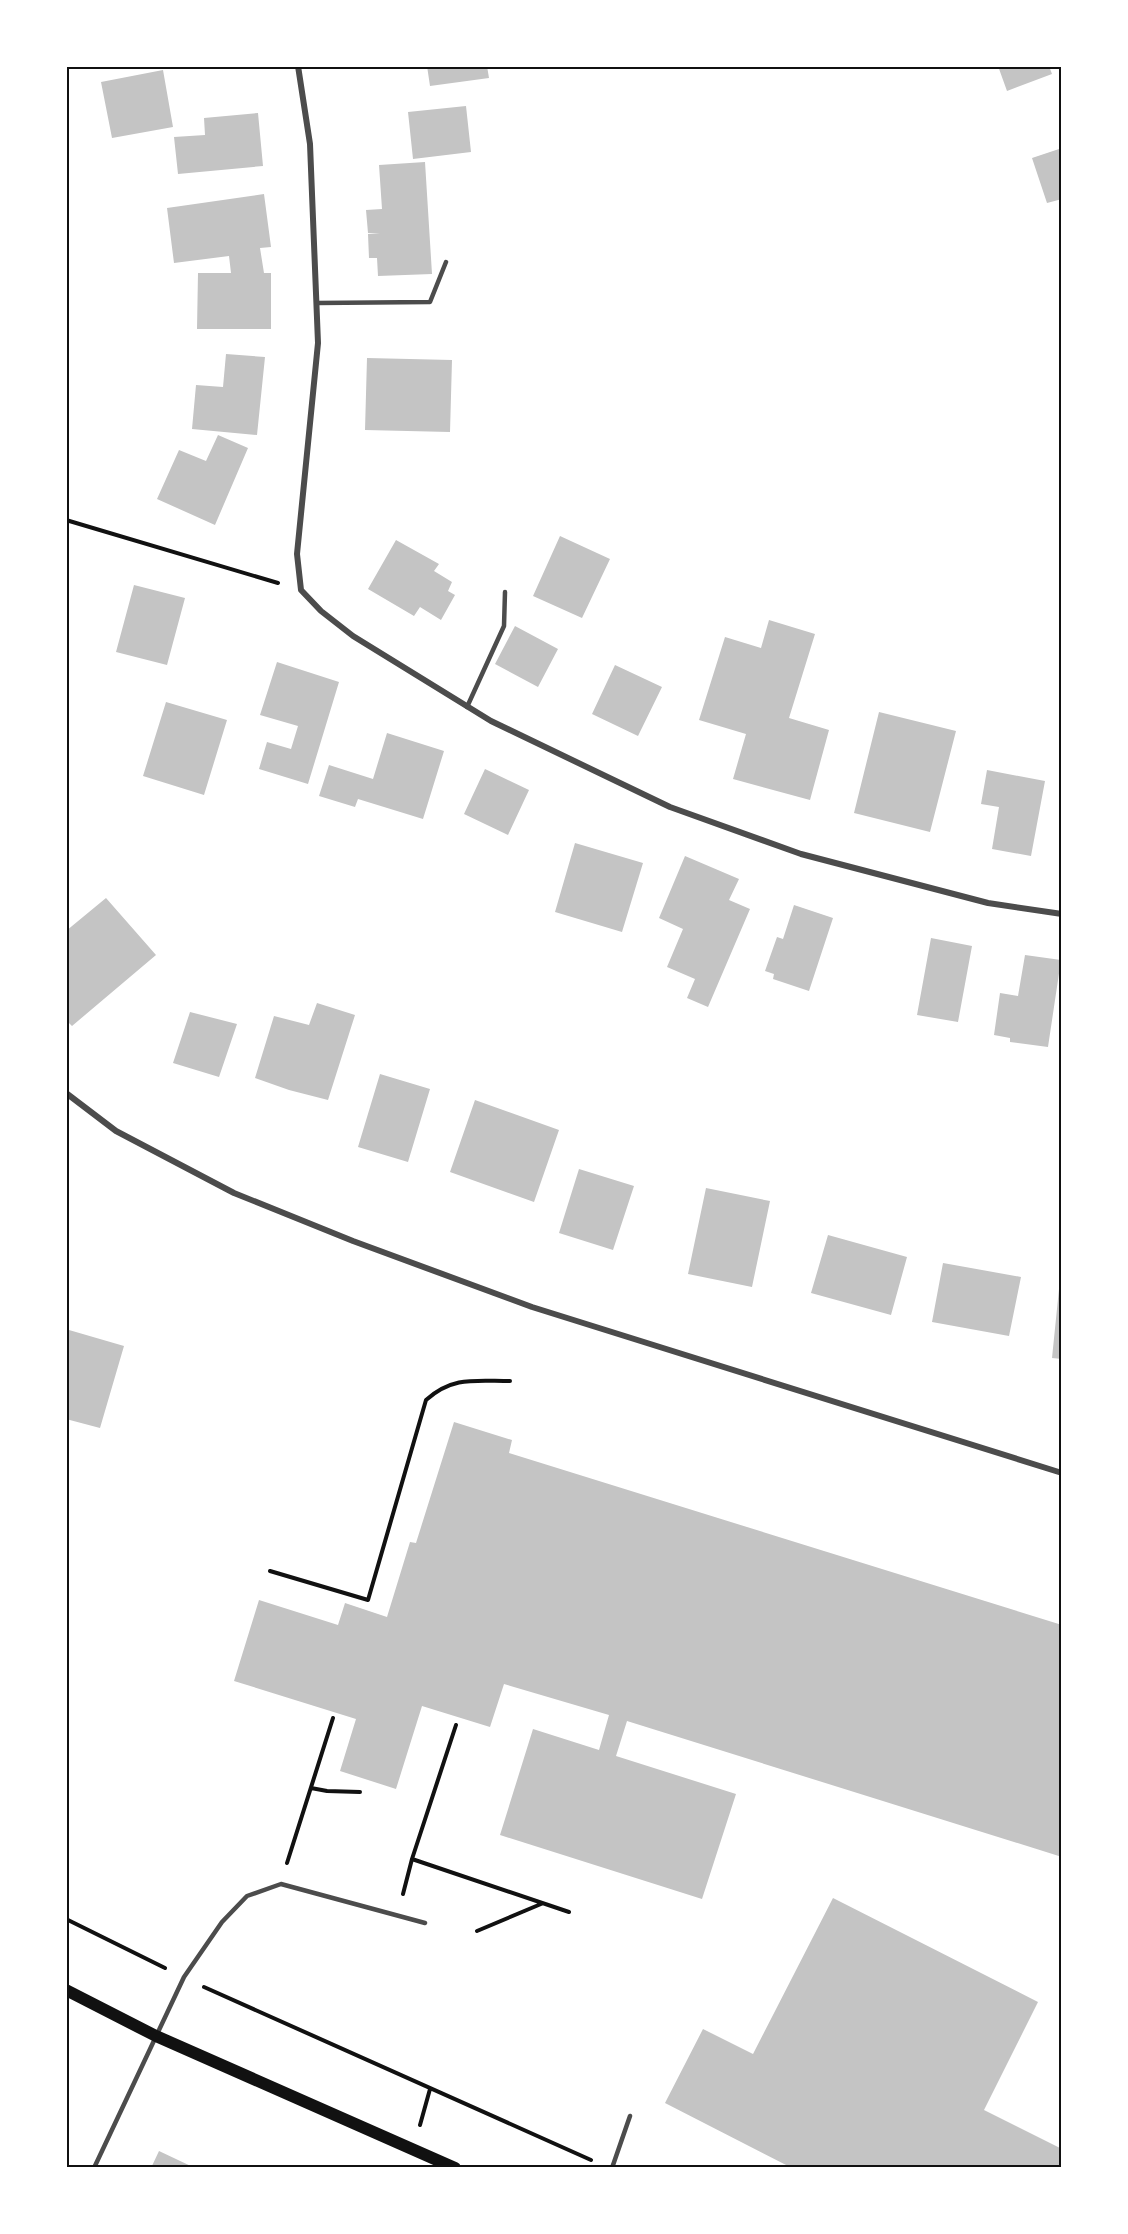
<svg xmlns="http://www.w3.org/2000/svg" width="1128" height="2234" font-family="Figtree,sans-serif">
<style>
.building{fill:#c4c4c4}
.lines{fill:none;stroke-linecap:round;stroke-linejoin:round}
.path{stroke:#111;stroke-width:4}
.service{stroke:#4c4c4c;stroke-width:4.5}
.minor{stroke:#4c4c4c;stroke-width:6}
.secondary{stroke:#111;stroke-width:12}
.neatline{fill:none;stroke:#111;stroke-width:2}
</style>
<rect width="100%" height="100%" fill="#fff"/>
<path class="building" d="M427 66H487L489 78 430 86Z
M998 66H1049L1052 74 1007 91Z
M163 70 173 127 112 138 101 82Z
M466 106 471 152 413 159 408 112Z
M258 113 263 166 178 174 174 137 205 135 204 118Z
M1062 148V199L1047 203 1032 158Z
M425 162 432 274 378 276 377 258H369L368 234 380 233H368L366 210 382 209 379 165Z
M264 194 271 247 260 248 264 273H271V329H197L198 273H231L229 256 174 263 167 208Z
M226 354 265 357 257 435 192 429 196 385 223 387Z
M367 358 452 360 450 432 365 430Z
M218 435 248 448 215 525 157 499 179 450 206 461Z
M560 536 610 559 582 618 533 596Z
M396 540 439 564 434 571 452 582 448 591 455 595 441 620 420 607 414 616 368 589Z
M134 585 185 598 167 665 116 652Z
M769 620 815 634 789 718 829 730 810 800 733 779 746 734 699 720 725 637 761 648Z
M515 626 558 649 538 687 495 664Z
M277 662 339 682 308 784 259 769 267 742 291 749 298 726 260 715Z
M615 665 662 687 638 736 592 714Z
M166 702 227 720 204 795 143 776Z
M879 712 956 731 930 832 854 813Z
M387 733 444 751 423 819 358 799 355 807 319 796 329 765 373 779Z
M485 769 529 790 508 835 464 814Z
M987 770 1045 781 1031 856 992 849 999 807 981 804Z
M575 843 643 863 622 932 555 912Z
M685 856 739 879 729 900 750 909 708 1007 687 998 695 979 667 967 683 929 659 918Z
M106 898 156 955 72 1026 66 1020V931Z
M794 905 833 918 809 991 773 979 774 974 765 971 777 937 783 939Z
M931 938 972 946 958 1022 917 1015Z
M1025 955 1061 960 1048 1047 1010 1042V1038L994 1035 1000 993 1018 996Z
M317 1003 355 1015 328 1100 289 1090 255 1078 274 1016 309 1025Z
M190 1012 237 1024 219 1077 173 1063Z
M380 1074 430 1089 408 1162 358 1147Z
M475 1100 559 1130 534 1202 450 1172Z
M579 1169 634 1186 613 1250 559 1233Z
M706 1188 770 1201 752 1287 688 1274Z
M828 1235 907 1257 891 1315 811 1293Z
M943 1263 1021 1277 1009 1336 932 1322Z
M1059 1289H1062V1359L1052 1358Z
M69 1330 124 1346 100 1428 66 1419V1342Z
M454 1422 512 1440 509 1453 1062 1625V1857L627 1721 616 1756 736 1794 702 1899 500 1835 533 1729 599 1750 609 1715 504 1684 490 1727 422 1706 396 1789 340 1771 356 1719 234 1681 259 1600 338 1625 345 1603 387 1617 410 1542 416 1543Z
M833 1898 1038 2002 984 2110 1062 2149V2168H792L665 2103 703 2029 753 2054Z
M159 2151 195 2168H151Z"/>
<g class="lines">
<path class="path" d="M66 520 278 583
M270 1571 368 1600 426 1400C453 1376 475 1381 510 1381
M311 1788 327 1791 360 1792
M412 1859 569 1912
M287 1863 333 1718
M403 1894 412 1859 456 1725
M66 1919 165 1968
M477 1931 541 1904
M204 1987 591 2160
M420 2125 430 2089"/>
<path class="service" d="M317 303 430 302 446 262
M467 707 504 626 505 592
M94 2168 184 1977 222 1922 247 1896 281 1884 425 1923
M612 2168 630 2116"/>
<path class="minor" d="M298 66 310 144 318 343 297 554 301 590 321 611 353 636 491 721 670 807 801 854 988 903 1062 914
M66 1093 116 1131 234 1193 353 1241 532 1307 1062 1473"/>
<path class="secondary" d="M66 1990 156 2036 455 2168"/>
</g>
<rect width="1128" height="2234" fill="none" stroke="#ffffff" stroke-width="135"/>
<rect x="68" y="68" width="992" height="2098" class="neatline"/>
</svg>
